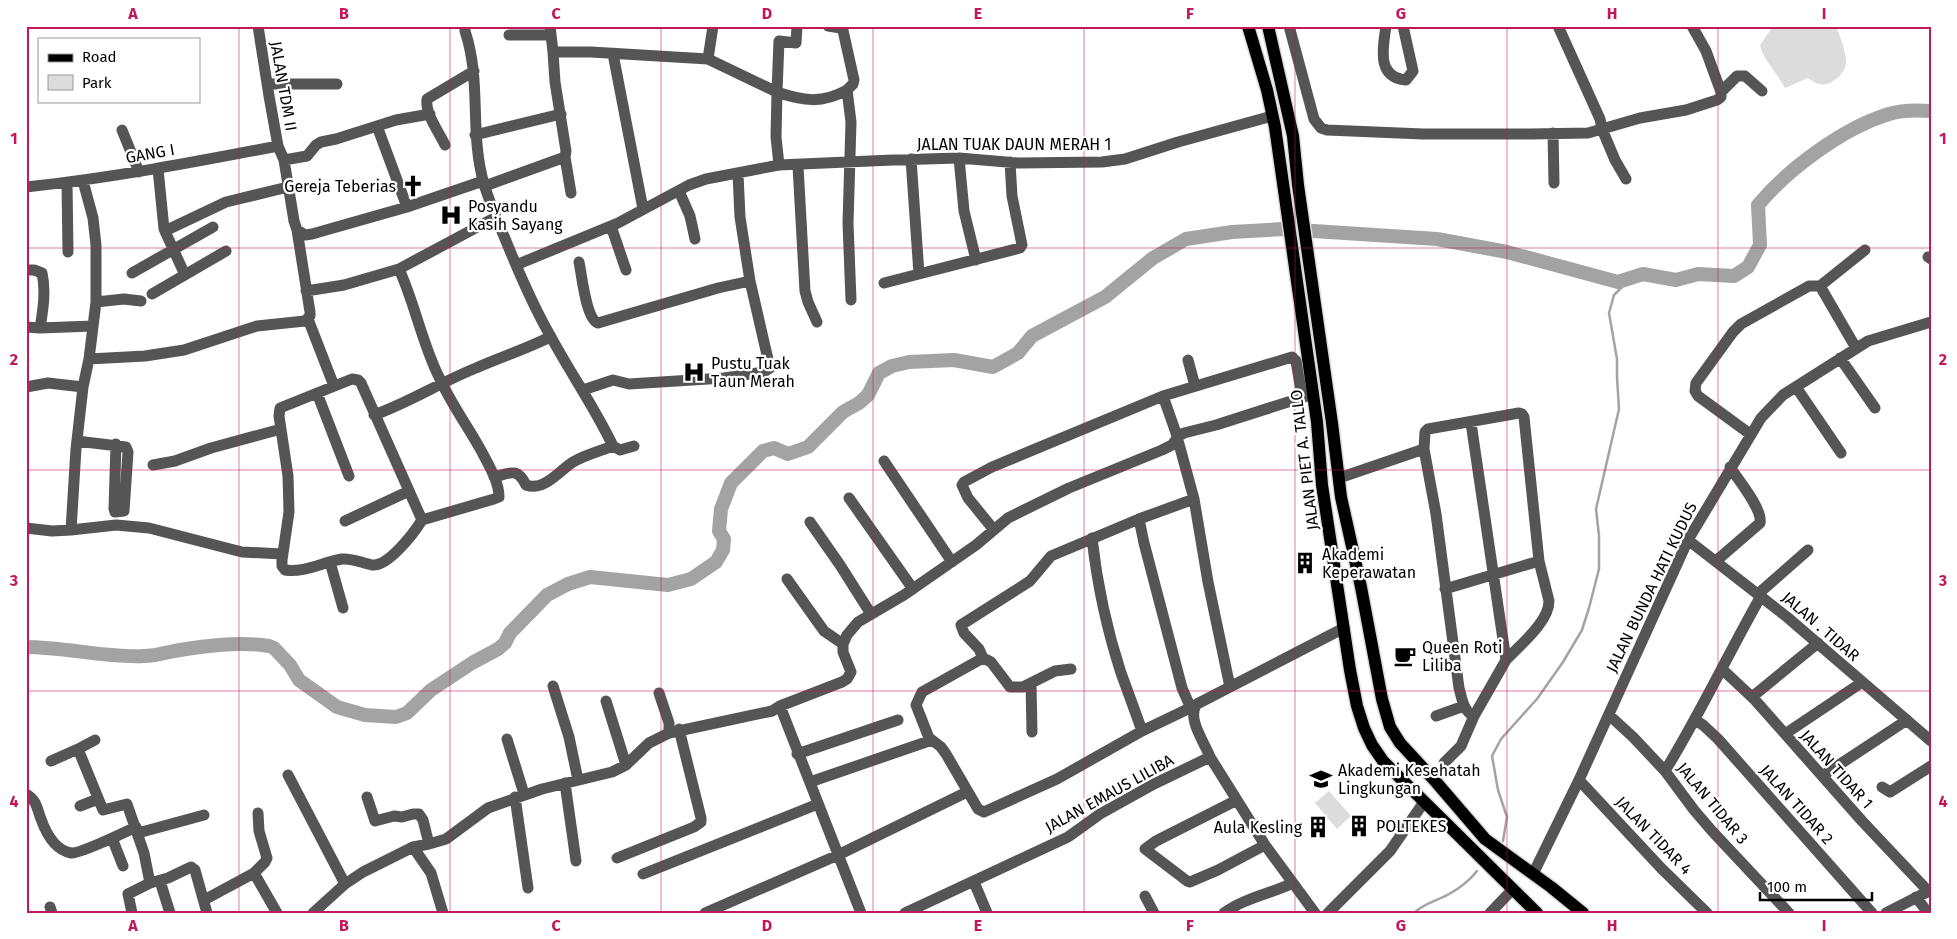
<svg xmlns="http://www.w3.org/2000/svg" width="1957" height="939" font-family="'Fira Sans',sans-serif">
<style>
.green{fill:#dcdcdc}
.lines{fill:none;stroke-linecap:round;stroke-linejoin:round}
.stream{stroke:#a3a3a3;stroke-width:2.5}
.river{stroke:#a3a3a3;stroke-width:14}
.major-casing{stroke:#dbdbdb;stroke-width:15}
.minor{stroke:#555;stroke-width:11}
.major{stroke:#000;stroke-width:12}
.grid{fill:none;stroke:#c2185b;stroke-width:1;stroke-opacity:0.55}
.labels{text-anchor:middle;stroke-width:4.5;stroke-linejoin:round;paint-order:stroke}
.street-label{font-size:16px;fill:#000;stroke:#fff}
.poi-label{font-size:16px;fill:#000;stroke:#fff;text-anchor:start}
.neatline{fill:none;stroke:#c2185b;stroke-width:2}
.grid-label{font-size:16px;text-anchor:middle;font-weight:bold;fill:#c2185b}
</style>
<rect width="100%" height="100%" fill="#fff"/>
<path class="green" d="M1773 26H1835C1840 33 1847 55 1846 64 1844 75 1830 87 1819 84 1815 83 1811 80 1808 78L1785 88C1778 74 1763 60 1760 45Z
M1329 791 1351 816 1337 829 1315 803Z"/>
<g class="lines">
<path class="stream" d="M1503 841 1507 817 1498 790 1492 756 1501 739 1537 699 1563 662 1582 630 1589 608 1599 569V536L1596 509 1619 409 1617 377V359L1609 313 1614 295 1624 285 1643 274
M1414 913C1424 903 1437 901 1449 894 1460 888 1470 880 1477 871"/>
<path class="river" d="M26 647C66 647 104 658 144 656 154 656 164 653 174 651 204 646 239 641 269 646L274 648 290 665 299 680 337 707 365 715 396 717 407 713 431 690 472 663 498 649 505 643 510 633 547 595 568 584 590 577 668 585 691 579 716 562 723 550 724 539 719 531 721 509 731 483 763 451 774 448 788 454 808 447 843 412 859 403 868 395 879 373 892 366 909 362 954 360 993 367 1018 353 1032 336 1105 297 1153 258 1186 239 1232 232 1283 229 1437 239 1507 252 1618 282 1643 274 1676 280 1698 274 1734 276 1748 267 1760 245 1758 205C1788 169 1843 128 1889 114 1902 110 1918 110 1931 111"/>
<g class="major-casing">
<path id="major" d="M1248 26 1267 90 1275 127 1317 422 1322 485 1350 670 1357 706 1364 728 1372 745 1383 761 1537 913
M1268 26 1293 136 1298 185 1332 423 1341 497 1361 587 1382 699 1390 727 1400 743 1436 782 1485 839 1551 887 1583 913"/>
</g>
<path class="minor" d="M258 26 269 96 278 146 284 160 294 221 297 230 305 235 312 234 407 207 483 181
M465 26V31C482 82 469 132 484 184 490 204 498 222 506 241 519 273 533 306 551 337 571 374 595 408 613 446 600 451 585 455 573 462 560 470 544 492 526 485 517 467 511 473 494 477
M550 26 553 52H591L708 59
M713 26 708 59 777 92 776 137 779 165
M797 26 796 43 779 41 777 92C803 101 822 104 847 90
M828 26 841 28
M842 26 854 80 853 84 847 90 851 122 848 223 851 300
M1289 26 1314 119 1321 128 1327 130 1423 134H1530L1588 133 1602 129 1600 119 1558 26
M1386 26C1383 48 1376 77 1406 80L1413 71 1403 26
M1692 26 1706 51 1721 92
M509 35H551
M613 54 643 209
M267 84H337
M377 126 407 207
M122 130 139 172
M1553 133 1554 183
M475 135 561 114
M445 145C439 132 425 114 427 99L474 71
M565 157 571 193
M959 158 964 211 976 260
M911 159 919 274 1020 248 1022 245 1012 196 1010 162
M284 160 307 156 316 145 321 142 336 139 396 120 430 114
M798 166 805 291 808 302 817 322
M158 169 164 229 167 230 226 202 288 187
M1626 179 1615 160 1602 129 1640 118 1686 110 1717 100 1721 97V92L1737 76H1745L1762 91
M67 183 68 252
M485 186 565 157 566 151 555 82 553 52
M26 187C111 178 195 162 278 146
M679 191 690 216 695 239
M611 226 626 270
M164 229 185 275
M1928 257 1931 259
M579 262C582 276 586 319 598 323L718 288 750 281
M516 265 618 223 689 185 706 179 779 165 893 160 959 158 1019 163 1102 162 1125 159 1178 142 1272 116
M399 269C415 304 422 343 439 377 451 404 469 428 483 454 489 466 499 482 499 497L494 499 422 520
M26 270H34L42 273C46 291 43 310 40 328
M132 273 213 227
M884 283 919 274
M306 291 344 285 399 269 496 217
M152 294 226 251
M96 302 124 299 141 301
M308 319 334 386
M26 327 40 328 93 326
M1856 348 1820 286 1865 250
M1840 358 1875 408
M89 359 145 356 184 350 257 326 305 321 310 316V312L297 230
M1188 360 1195 386
M352 379 358 380 361 383 422 520C414 533 388 567 372 565 362 563 352 558 342 559 323 562 304 573 285 570L282 566V560L289 512 288 476 279 416 280 408Z
M26 387 48 383 83 387
M1796 387 1841 453
M583 390 613 380 629 384 724 378 764 372 770 368 750 281 740 217 738 174
M317 393 349 476
M1163 396 1176 433 1194 499 1208 582 1230 687
M374 415C410 402 441 382 476 368 501 357 526 349 550 337
M1471 423 1506 660 1474 716C1463 711 1462 698 1459 688L1436 514 1424 449 1425 432 1428 429 1519 413 1522 414 1524 417 1539 561 1549 601C1549 622 1520 645 1506 660
M1750 434 1698 396 1695 391 1696 383 1733 332 1741 324 1809 286H1820
M77 441 126 447 128 452 124 511 115 512 114 509 116 444
M613 446 620 450 634 446
M884 461 952 562
M153 465 175 461 211 448 281 429
M1339 478 1424 449
M849 498 913 589
M1139 519 1144 543 1182 688 1193 713
M345 521 409 491
M810 522 840 565 871 614
M26 528 52 531 71 530 76 449 83 387 89 359 96 302V245L93 218 83 181
M71 530 116 525 149 528 242 552 282 554
M994 530 968 498 962 485 964 482 992 467 1163 396 1292 357 1296 361 1302 397
M1092 538C1097 583 1107 630 1121 673 1128 692 1135 711 1142 731
M1688 540 1787 617 1931 741
M1716 561 1760 523C1763 509 1738 480 1730 467
M330 562 343 608
M787 579 824 631 843 644
M1445 589 1539 561
M1758 594 1808 550
M1071 669 1055 671 1023 687H1010L991 662 983 658 979 649 964 633 961 625 1030 581 1051 556 1139 519 1194 499
M1722 669 1755 700 1862 821 1928 891
M1031 684 1032 732
M553 686 569 737 578 780
M659 693 669 723V733
M1752 697 1818 643
M606 701 626 765
M780 706 861 913
M1609 715 1633 737 1665 771 1694 810 1712 831 1789 913
M1436 716 1464 706
M1695 720 1703 725 1718 739 1872 913
M1785 734 1861 683
M507 739 524 794
M932 740 929 738 916 705 922 692 983 658
M78 749 95 740
M797 754 898 720
M1210 757 1265 845 1315 913
M51 761 78 749 103 810 127 804 144 853 150 883
M1444 763 1461 746 1474 716
M1665 771C1700 714 1728 654 1761 596
M288 775 345 884
M1822 776 1907 720
M1579 780 1661 868 1707 913
M810 782 932 740 941 747 946 754 978 809 984 812 1057 779 1142 731 1190 708
M565 783 576 861
M1882 787 1890 792 1931 766
M26 794C37 800 37 809 41 819 46 833 55 850 71 853 80 854 125 832 136 827
M367 797 375 821 394 816 402 817 413 814H419L423 820 429 844
M515 797 528 888
M1237 800 1156 841 1145 849 1187 881 1190 882 1218 870 1265 845
M80 806 98 799
M138 833 204 815
M112 838 123 866
M413 847 431 873 443 913
M617 858 694 827 701 822V818L679 729
M254 873 265 862 267 858 259 831 258 813
M643 874 818 804
M1533 874 1579 780 1688 540 1761 418 1783 395 1868 341 1931 322
M160 881 170 913
M974 882 987 913
M1145 896 1154 913
M1916 897 1928 913
M204 900 254 873 277 913
M50 907 52 913
M132 913 128 894 150 883 168 878 191 867 195 870 207 913
M313 913 345 884 363 872 413 847 429 844 446 839 488 808 542 789 612 772 626 765 649 743 669 733 772 711 780 706 842 682 847 679 851 672 843 652V644L847 635 858 622 904 595 976 545 1008 518 1018 513 1069 488 1162 450 1172 445 1179 436 1184 433 1216 425 1313 394
M705 913 838 855 967 792
M905 913 1068 837 1100 814 1154 784 1210 757C1205 743 1186 718 1197 704L1344 628
M1224 913C1244 898 1270 894 1293 883
M1328 913 1390 851 1424 802
M1490 913 1513 889
M1886 913 1931 890"/>
<use href="#major" class="major"/>
</g>
<path class="grid" d="M239 26V913M450 26V913M661 26V913M873 26V913M1084 26V913M1295 26V913M1507 26V913M1718 26V913M26 248H1931M26 470H1931M26 691H1931"/>
<defs>
<g id="church-bare" transform="scale(1.725)"><path d="M-1.2-6h2.4v3.5h3.3v2.4h-3.3V6h-2.4V-.1h-3.3v-2.4h3.3Z" fill="#000" stroke="#fff" stroke-width="2.5" paint-order="stroke"/></g>
<g id="hospital-bare" transform="scale(1.725)"><path d="M-5-5h3v3.5h4V-5h3V5h-3V1.5h-4V5h-3Z" fill="#000" stroke="#fff" stroke-width="2.5" paint-order="stroke"/></g>
<g id="building-bare" transform="scale(1.725)"><path d="M-4-6H4V6H1V3H-1V6H-4ZM-2.5-4.3h1.7v1.8h-1.7ZM.8-4.3h1.7v1.8H.8ZM-2.5-1h1.7V.8h-1.7ZM.8-1h1.7V.8H.8Z" fill="#000" stroke="#fff" stroke-width="2.5" paint-order="stroke"/></g>
<g id="cafe-bare" transform="scale(1.725)"><path d="M-5.5-4.5H6V0H3Q3 3.5 0 3.5H-2.5Q-5.5 3.5-5.5 0ZM3-3.2v2h1.7v-2ZM-6 4.5H4V6H-6Z" fill="#000" stroke="#fff" stroke-width="2.5" paint-order="stroke"/></g>
<g id="university-bare" transform="scale(1.725)"><path d="M0-5L7-2L0 1L-7-2ZM-4 1L0 2.5L4 1V4Q0 6-4 4Z" fill="#000" stroke="#fff" stroke-width="2.5" paint-order="stroke"/></g>
</defs>
<g fill-rule="evenodd">
<use href="#church-bare" x="413" y="186"/>
<use href="#hospital-bare" x="451" y="215"/>
<use href="#hospital-bare" x="694" y="372"/>
<use href="#building-bare" x="1305" y="563"/>
<use href="#cafe-bare" x="1405" y="656"/>
<use href="#university-bare" x="1321" y="779"/>
<use href="#building-bare" x="1359" y="826"/>
<use href="#building-bare" x="1318" y="827"/>
</g>
<g class="labels">
<g class="street-label">
<text transform="translate(284 86) rotate(80)" y="6">JALAN TDM II</text>
<text x="1014" y="150">JALAN TUAK DAUN MERAH 1</text>
<text transform="translate(150 153) rotate(-10)" y="6">GANG I</text>
<text transform="translate(1304 460) rotate(-97)" y="6">JALAN PIET A. TALLO</text>
<text transform="translate(1651 587) rotate(-64)" y="6">JALAN BUNDA HATI KUDUS</text>
<text transform="translate(1821 626) rotate(41)" y="6">JALAN . TIDAR</text>
<text transform="translate(1837 769) rotate(48)" y="6">JALAN TIDAR 1</text>
<text transform="translate(1109 793) rotate(-29)" y="6">JALAN EMAUS LILIBA</text>
<text transform="translate(1713 803) rotate(50)" y="6">JALAN TIDAR 3</text>
<text transform="translate(1797 804) rotate(48)" y="6">JALAN TIDAR 2</text>
<text transform="translate(1654 835) rotate(46)" y="6">JALAN TIDAR 4</text>
</g>
<g class="poi-label">
<text x="396" y="192" text-anchor="end">Gereja Teberias</text>
<text x="468" y="212">Posyandu<tspan x="468" dy="18">Kasih Sayang</tspan></text>
<text x="711" y="369">Pustu Tuak<tspan x="711" dy="18">Taun Merah</tspan></text>
<text x="1322" y="560">Akademi<tspan x="1322" dy="18">Keperawatan</tspan></text>
<text x="1422" y="653">Queen Roti<tspan x="1422" dy="18">Liliba</tspan></text>
<text x="1338" y="776">Akademi Kesehatah<tspan x="1338" dy="18">Lingkungan</tspan></text>
<text x="1376" y="832">POLTEKES</text>
<text x="1302" y="833" text-anchor="end">Aula Kesling</text>
</g>
</g>
<rect width="1957" height="939" fill="none" stroke="#ffffff" stroke-width="55"/>
<rect x="38" y="38" width="162" height="65" fill="#ffffff" stroke="#999999"/>
<rect x="48" y="54" width="25" height="8" fill="#000000" stroke="#999999"/>
<text x="82" y="62" font-size="15" fill="#000000">Road</text>
<rect x="48" y="75" width="25" height="15" fill="#dcdcdc" stroke="#999999"/>
<text x="82" y="88" font-size="15" fill="#000000">Park</text>
<path d="M1760 892v8h112v-8" fill="none" stroke="#000000" stroke-width="2.5"/>
<text x="1767" y="892" font-size="15" fill="#000000" stroke="#ffffff" stroke-width="4" paint-order="stroke">100 m</text>
<rect x="28" y="28" width="1902" height="884" class="neatline"/>
<g class="grid-label">
<text x="133" y="19">A</text>
<text x="344" y="19">B</text>
<text x="556" y="19">C</text>
<text x="767" y="19">D</text>
<text x="978" y="19">E</text>
<text x="1190" y="19">F</text>
<text x="1401" y="19">G</text>
<text x="1612" y="19">H</text>
<text x="1824" y="19">I</text>
<text x="14" y="144">1</text>
<text x="1943" y="144">1</text>
<text x="14" y="365">2</text>
<text x="1943" y="365">2</text>
<text x="14" y="586">3</text>
<text x="1943" y="586">3</text>
<text x="14" y="807">4</text>
<text x="1943" y="807">4</text>
<text x="133" y="931">A</text>
<text x="344" y="931">B</text>
<text x="556" y="931">C</text>
<text x="767" y="931">D</text>
<text x="978" y="931">E</text>
<text x="1190" y="931">F</text>
<text x="1401" y="931">G</text>
<text x="1612" y="931">H</text>
<text x="1824" y="931">I</text>
</g>
</svg>
